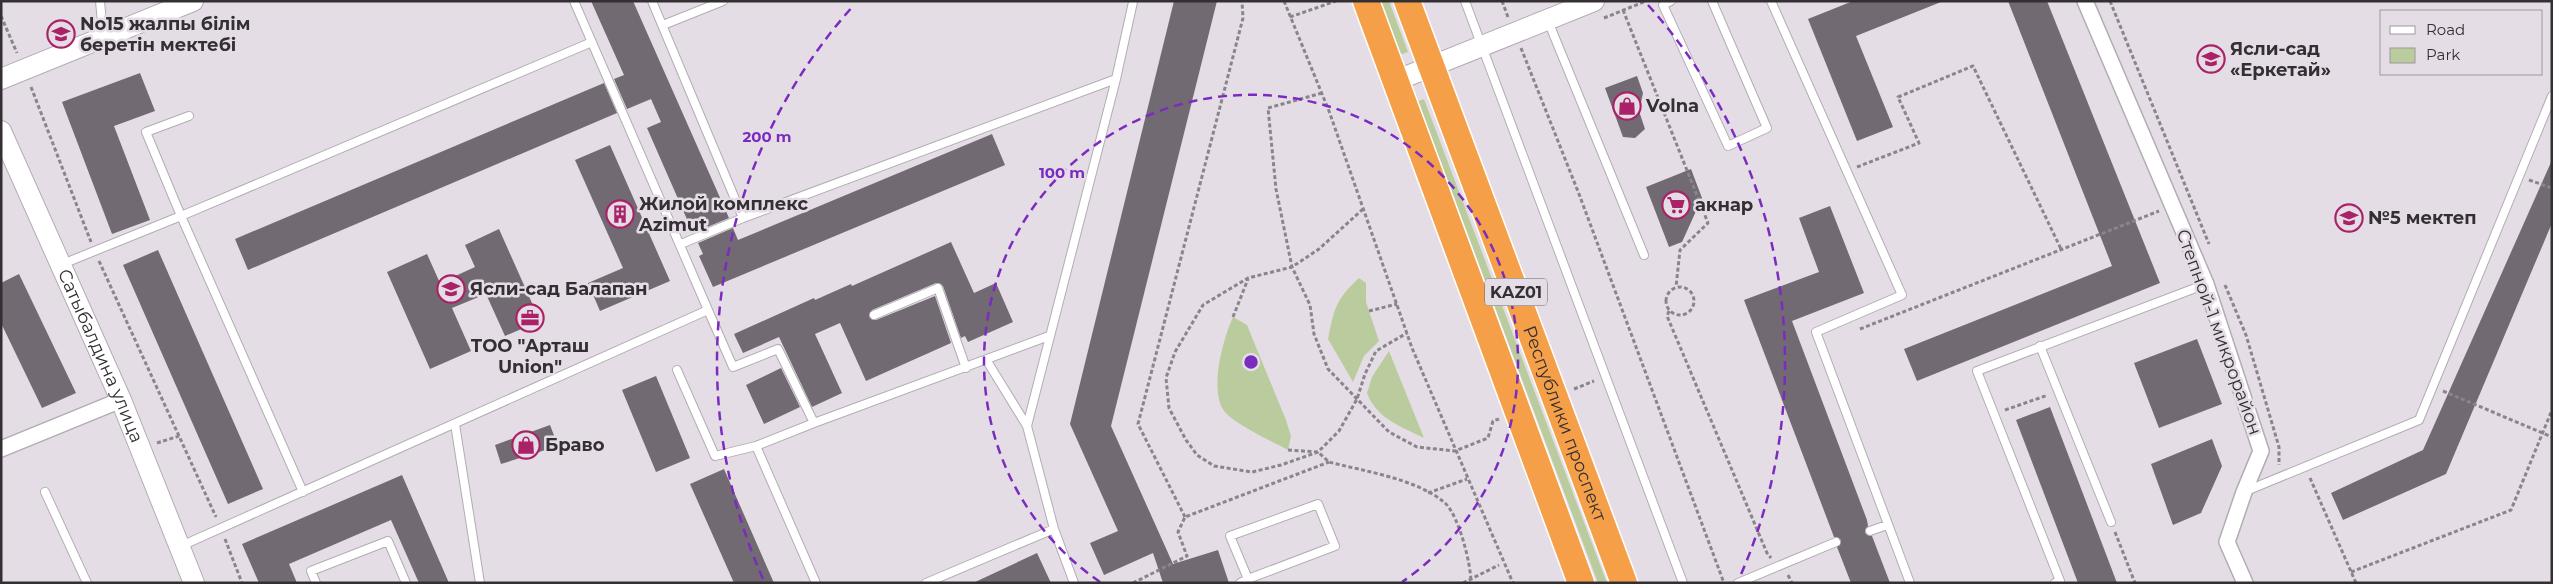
<svg xmlns="http://www.w3.org/2000/svg" width="2553" height="584" font-family="Montserrat,sans-serif">
<style>
.green{fill:#bacc9e}
.building{fill:#716a72}
.lines{fill:none;stroke-linecap:round;stroke-linejoin:round}
.lane-casing{stroke:#b3acb4;stroke-width:10}
.street-casing{stroke:#b3acb4;stroke-width:18}
.secondary-casing{stroke:#b3acb4;stroke-width:22}
.highway-casing{stroke:#fff;stroke-width:29}
.path{stroke:#8a848b;stroke-width:3;stroke-dasharray:4 2.5;stroke-linecap:butt}
.lane{stroke:#fff;stroke-width:8}
.street{stroke:#fff;stroke-width:15}
.secondary{stroke:#fff;stroke-width:20}
.highway{stroke:#f5a048;stroke-width:26}
.ring{fill:none;stroke:#7b2cbf;stroke-width:2.5;stroke-dasharray:9 6}
.labels{text-anchor:middle;stroke-width:5;stroke-linejoin:round;paint-order:stroke}
.shield{fill:#e5dde6;stroke:#686369;stroke-width:1}
.shield-label{font-size:16px;font-weight:bold;fill:#332f33}
.poi-label{font-size:18px;font-weight:bold;fill:#332f33;stroke:#e5dde6;text-anchor:start}
.street-label{font-size:18px;fill:#332f33;stroke:#e5dde6}
.centre{fill:#7b2cbf;stroke:#e5dde6;stroke-width:2.5}
.ring-label{font-size:15px;text-anchor:middle;font-weight:bold;fill:#7b2cbf;stroke:#e5dde6;stroke-width:5;stroke-linejoin:round;paint-order:stroke}
</style>
<rect width="100%" height="100%" fill="#e5dde6"/>
<path class="green" d="M1378 1H1389L1408 52 1399 55Z
M1424 99 1607 583H1598L1418 101Z
M1359 278 1366 283V302L1379 341 1364 356 1353 382 1328 339C1334 309 1336 299 1359 278Z
M1233 317 1247 325 1286 420 1291 436 1288 450C1273 442 1234 424 1224 411 1209 390 1223 339 1233 317Z
M1389 351 1424 438C1400 426 1377 419 1367 393L1372 377Z"/>
<path class="building" d="M591 1H633L729 218 693 233 647 128 661 122 651 99 627 109 614 79 624 75Z
M1174 1H1217L1111 426 1173 564 1218 550 1229 583H1163L1153 553 1104 575 1090 543 1118 531 1070 424Z
M1853 1 1941 2 1856 36 1893 127 1857 141 1808 19Z
M2008 1H2047L2160 283 1917 381 1904 349 2112 266Z
M140 73 155 111 114 126 150 220 112 234 62 102Z
M1637 76 1643 93 1639 111 1645 129 1635 138 1623 137 1605 88Z
M604 83 617 113 248 270 235 239Z
M992 134 1005 165 713 287 699 256 703 254 698 243 733 228 738 240Z
M610 145 670 281 600 311 588 283 623 268 575 160Z
M2552 160V223L2446 474 2343 520 2331 493 2423 450Z
M1691 169 1702 198 1682 242 1669 247 1646 187Z
M1830 206 1864 293 1792 321 1867 520 1868 526 1865 533 1872 536 1890 583H1851L1837 547 1841 540 1834 537 1744 300 1819 272 1799 218Z
M499 229 540 321 505 336 486 294 452 308 471 351 430 369 387 272 427 254 440 283 475 267 465 245Z
M951 242 974 293 996 283 1013 322 968 342 965 336 961 338 943 286 936 283 872 310 869 317 876 320 935 296 951 343 866 381 840 323 815 334 842 393 812 407 779 337 743 353 734 334 814 298 815 300 851 284 852 286Z
M158 250 263 489 228 504 123 265Z
M19 274 76 393 42 408 1 323V283Z
M2197 339 2222 404 2159 428 2134 363Z
M781 368 800 407 764 424 746 385Z
M656 376 690 458 656 472 622 390Z
M2050 407 2117 583H2078L2016 420Z
M550 425 558 446 501 464 495 445Z
M2212 439 2222 466 2201 513 2173 525 2151 464Z
M724 469 774 583H734L690 484Z
M402 475 449 583H419L391 520 289 564 297 583H259L242 544Z
M1037 553 1051 583H973Z"/>
<g class="lines">
<g class="lane-casing">
<path id="lane" d="M100 1 102 23 107 36
M652 1 743 218
M1465 1 1683 583
M1671 1 1663 5 1728 146 1767 128 1712 1
M1771 1 1902 295 1816 332 1910 583
M1548 21 1644 255
M663 25 723 1
M681 244 743 218 1116 79
M60 265 181 216 146 132 189 116
M708 310 733 367 778 349 814 423 1049 336
M874 315 938 288 966 368
M2040 346 2111 522
M987 361 1027 426
M677 370 715 456 756 446
M814 423 756 446 816 583
M455 424 480 583
M2246 491 2419 420 2552 96
M45 492 87 583
M303 492 181 216 592 42
M1054 529 1074 583
M1870 531 1887 525
M181 546 708 310 574 1
M316 583 311 571 388 541 406 583
M926 583 1054 529 1027 426 1116 79 1133 2
M1240 583 1248 579 1335 546 1318 504 1230 536 1248 579
M1738 583 1836 542
M2055 583 2060 581 1977 371 2206 284"/>
</g>
<g class="street-casing">
<path id="street" d="M2085 1 2206 284 2261 451 2244 492 2227 542 2245 583
M1 449 121 400"/>
</g>
<g class="secondary-casing">
<g id="secondary">
<path d="M1 79 193 1"/>
<path d="M1395 81 1594 1"/>
<path id="s1" d="M1 131 121 400 194 583"/>
</g>
</g>
<g class="highway-casing">
<g id="highway">
<path d="M1366 1 1581 583"/>
<path id="s2" d="M1407 1 1624 583"/>
</g>
</g>
<path class="path" d="M1284 1 1329 111 1412 348 1513 583
M1502 1 1508 17
M2110 1 2209 244
M1623 10 1708 223 1680 250 1676 287
M1 16 17 53
M1290 17 1336 1
M1604 18 1646 1
M1521 48 1579 194 1724 583
M31 87 91 242
M1322 93 1268 108 1276 189 1292 267 1310 305 1314 334 1328 369 1389 432 1417 447 1455 451 1488 438 1493 421 1499 419
M1857 167 1919 143 1898 97 1973 66 2061 249
M2529 180 2552 188
M1363 209 1319 249 1292 267 1248 278 1203 305 1175 352 1166 378 1169 408 1186 440 1197 455 1214 466 1252 472 1281 465 1318 452 1339 431 1357 399 1365 374 1376 351 1407 333
M99 261 216 517
M2225 285 2246 335 2279 447V465
M1666 301a14 14 0 1 1 28 0a14 14 0 1 1-28 0Z
M1369 311 1397 304
M1669 311 1667 316 1767 553 1771 558
M1233 317 1248 279
M1860 329 2159 211
M1574 389 1594 381
M2443 391 2552 437
M2005 410 2048 395
M157 443 179 436
M1288 450 1318 452 1329 462C1363 471 1418 479 1445 503 1459 516 1471 564 1471 583
M2310 478 2356 583
M1428 493 1467 479
M1185 517 1138 424 1243 18 1242 1
M2115 532 2135 583
M225 539 242 583
M2351 572 2511 510 2552 410
M1788 575 1792 583
M1133 583 1187 556 1178 532 1185 517 1329 462
M1463 583 1499 565"/>
<use href="#lane" class="lane"/>
<use href="#street" class="street"/>
<use href="#secondary" class="secondary"/>
<use href="#highway" class="highway"/>
</g>
<g class="ring">
<path d="M1100 582A267 267 0 1 1 1402 582"/>
<path d="M763 579A534 534 0 0 1 854 5M1648 5A534 534 0 0 1 1739 579"/>
</g>
<defs>
<g id="school-ring" transform="scale(1.4375)"><circle r="9.5" fill="#e5dde6" stroke="#aa2167" stroke-width="1.5"/><path d="M0-5L7-2L0 1L-7-2ZM-4 1L0 2.5L4 1V4Q0 6-4 4Z" fill="#aa2167"/></g>
<g id="shop-ring" transform="scale(1.4375)"><circle r="9.5" fill="#e5dde6" stroke="#aa2167" stroke-width="1.5"/><path d="M-5-2.5h2.3a2.7 3.5 0 0 1 5.4 0H5L5.5 6h-11ZM-1.5-2.5h3a1.5 2.3 0 0 0-3 0Z" fill="#aa2167"/></g>
<g id="supermarket-ring" transform="scale(1.4375)"><circle r="9.5" fill="#e5dde6" stroke="#aa2167" stroke-width="1.5"/><path d="M-6-5.5h2.5l.6 2H6L4.5 2H-2.5L-4.4-4H-6ZM-1.5 3.2a1.3 1.3 0 1 0 .1 0ZM3 3.2a1.3 1.3 0 1 0 .1 0Z" fill="#aa2167"/></g>
<g id="building-ring" transform="scale(1.4375)"><circle r="9.5" fill="#e5dde6" stroke="#aa2167" stroke-width="1.5"/><path d="M-4-6H4V6H1V3H-1V6H-4ZM-2.5-4.3h1.7v1.8h-1.7ZM.8-4.3h1.7v1.8H.8ZM-2.5-1h1.7V.8h-1.7ZM.8-1h1.7V.8H.8Z" fill="#aa2167"/></g>
<g id="office-ring" transform="scale(1.4375)"><circle r="9.5" fill="#e5dde6" stroke="#aa2167" stroke-width="1.5"/><path d="M-6-3h4V-5.5h4V-3h4V5H-6ZM-1-4.5V-3h2v-1.5ZM-6 0V1H6V0Z" fill="#aa2167"/></g>
</defs>
<g fill-rule="evenodd">
<use href="#school-ring" x="61" y="34"/>
<use href="#school-ring" x="2211" y="59"/>
<use href="#shop-ring" x="1627" y="106"/>
<use href="#supermarket-ring" x="1676" y="205"/>
<use href="#building-ring" x="620" y="214"/>
<use href="#school-ring" x="2349" y="218"/>
<use href="#school-ring" x="451" y="289"/>
<use href="#office-ring" x="530" y="318"/>
<use href="#shop-ring" x="526" y="445"/>
</g>
<g class="labels">
<rect class="shield" x="1485" y="278.5" width="62" height="27" rx="4"/>
<g class="shield-label">
<text x="1516" y="298">KАZ01</text>
</g>
<g class="poi-label">
<text x="80" y="30">No15 жалпы білім<tspan x="80" dy="21">беретін мектебі</tspan></text>
<text x="2230" y="55">Ясли-сад<tspan x="2230" dy="21">«Еркетай»</tspan></text>
<text x="1646" y="112">Volna</text>
<text x="639" y="210">Жилой комплекс<tspan x="639" dy="21">Azimut</tspan></text>
<text x="1695" y="211">акнар</text>
<text x="2368" y="224">№5 мектеп</text>
<text x="470" y="295">Ясли-сад Балапан</text>
<text x="530" y="352" text-anchor="middle">ТОО "Арташ<tspan x="530" dy="21">Union"</tspan></text>
<text x="545" y="451">Браво</text>
</g>
<g class="street-label">
<text transform="translate(2219 332) rotate(70)" y="6">Степной-1 микрорайон</text>
<text dy="6" stroke="none"><textPath href="#s1" startOffset="246">Сатыбалдина улица</textPath></text>
<text dy="6" stroke="none"><textPath href="#s2" startOffset="451">Республики проспект</textPath></text>
</g>
</g>
<circle cx="1251" cy="362" r="8" class="centre"/>
<g class="ring-label">
<text x="767" y="142">200 m</text>
<text x="1062" y="178">100 m</text>
</g>
<rect width="2553" height="584" fill="none" stroke="#332f33" stroke-width="5"/>
<rect x="2380" y="10" width="162" height="65" fill="#e5dde6" stroke="#9e979e"/>
<rect x="2390" y="26" width="25" height="8" fill="#ffffff" stroke="#9e979e"/>
<text x="2426" y="35" font-size="15" fill="#332f33">Road</text>
<rect x="2390" y="48" width="25" height="15" fill="#bacc9e" stroke="#9e979e"/>
<text x="2426" y="60" font-size="15" fill="#332f33">Park</text>
</svg>
